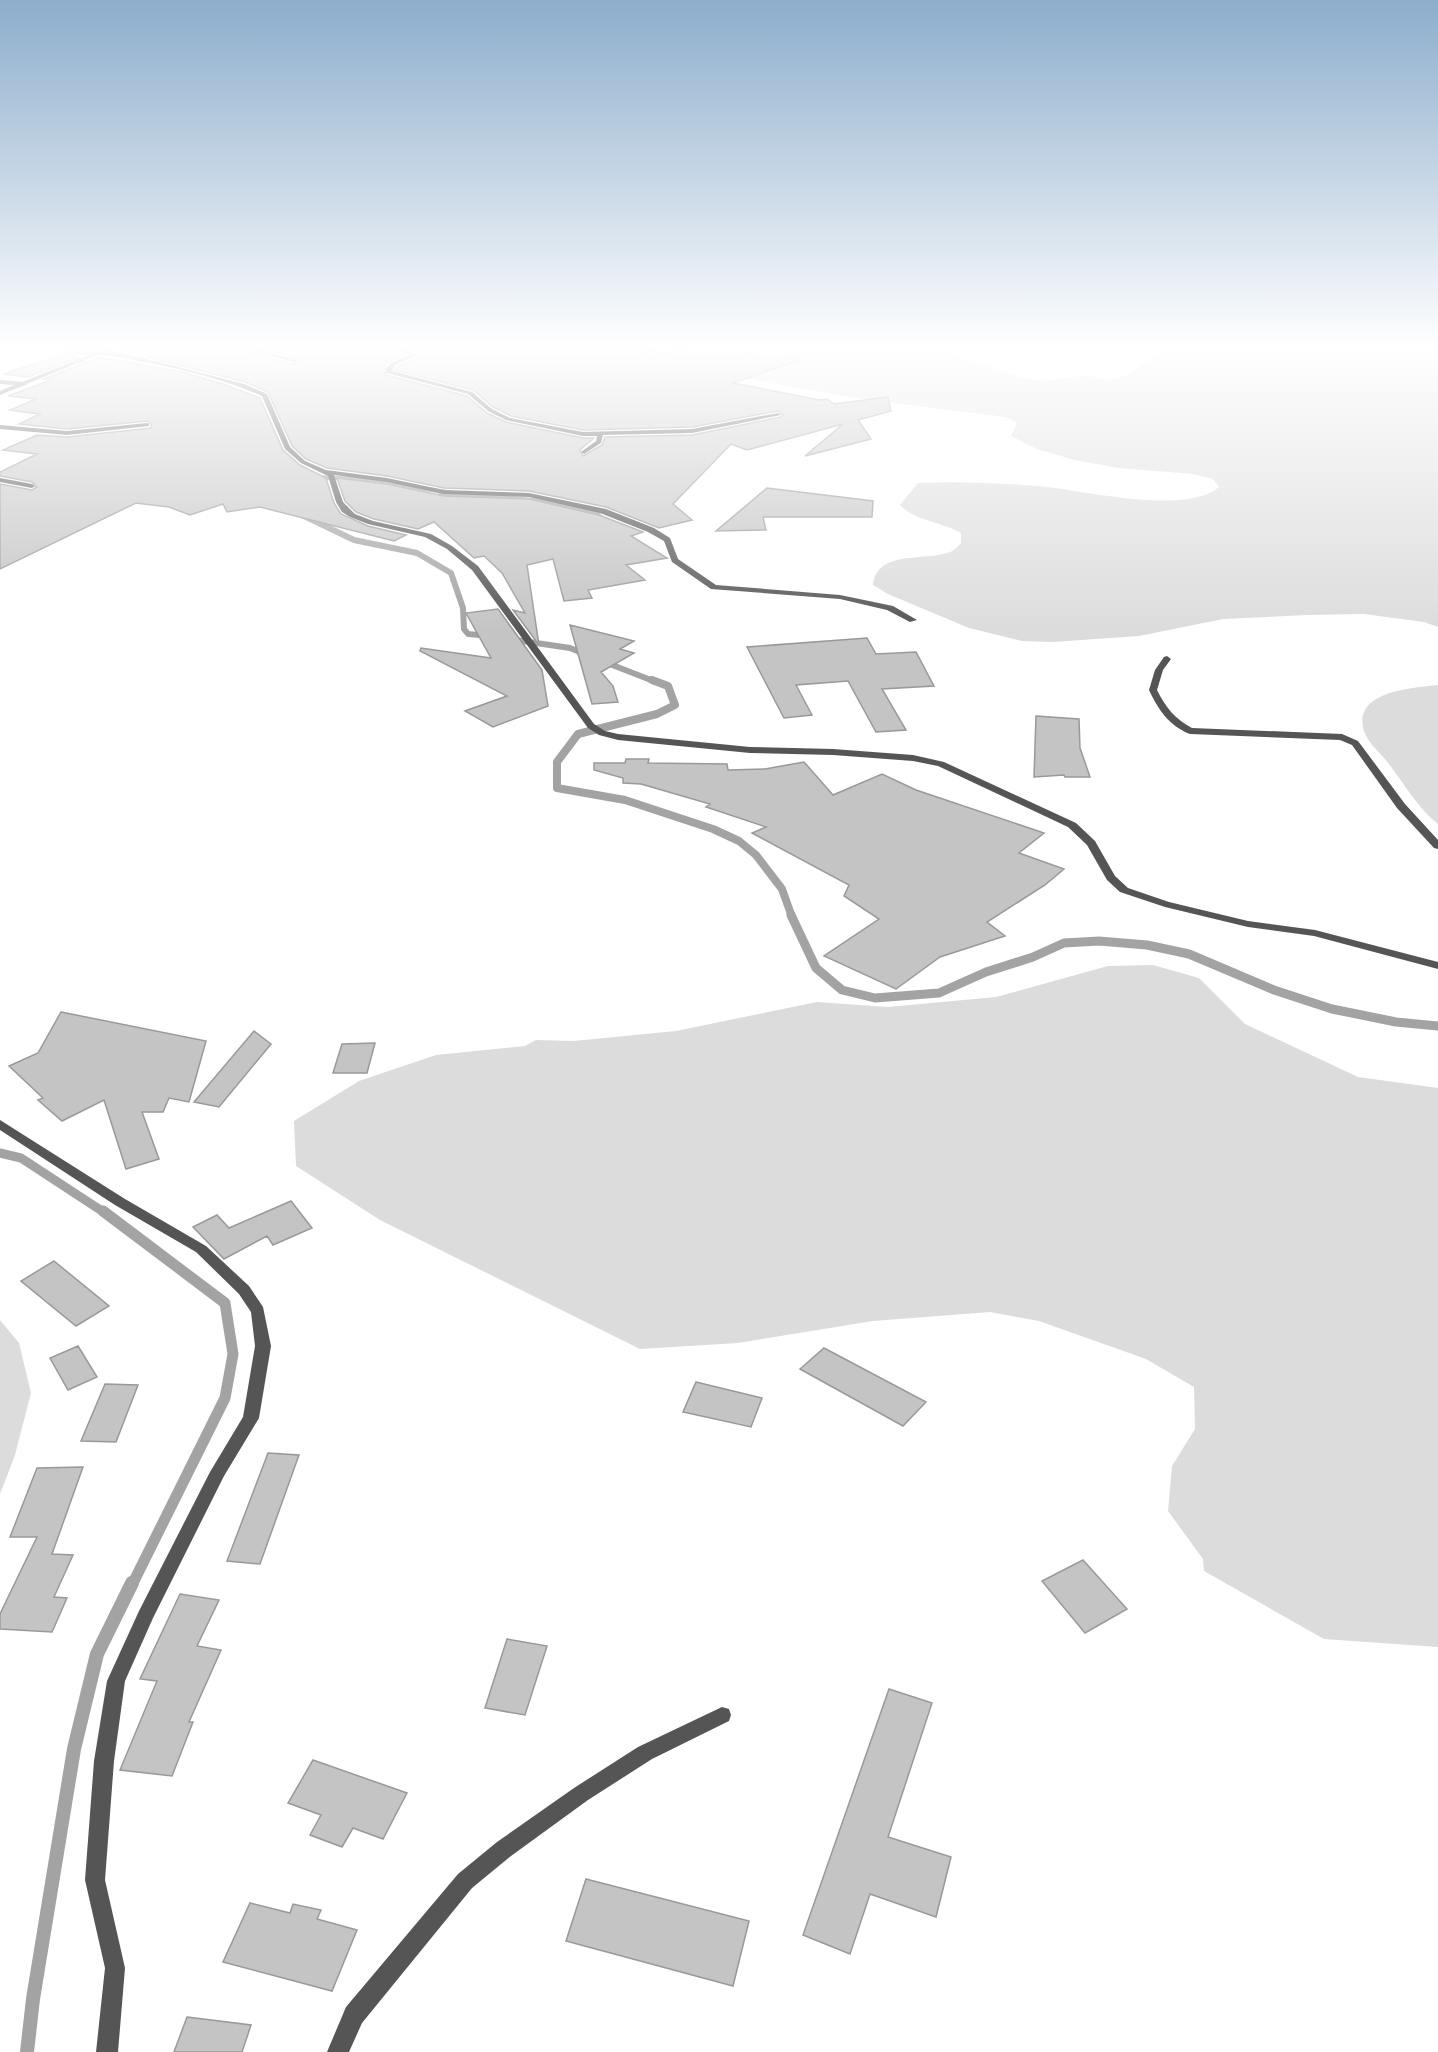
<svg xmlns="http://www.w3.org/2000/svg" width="1438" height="2052" font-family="'Work Sans',sans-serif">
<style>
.green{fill:#dcdcdc}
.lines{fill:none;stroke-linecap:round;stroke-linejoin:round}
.stream-far5{stroke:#a3a3a3;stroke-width:4.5}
.stream-far4{stroke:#a3a3a3;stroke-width:6}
.stream-far3{stroke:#a3a3a3;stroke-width:8}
.stream-far2{stroke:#a3a3a3;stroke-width:9}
.stream-far1{stroke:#a3a3a3;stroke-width:11}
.stream{stroke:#a3a3a3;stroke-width:14}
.building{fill:#c4c4c4;stroke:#999;stroke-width:1.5}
.service{fill:#555;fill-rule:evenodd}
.minor{fill:#555;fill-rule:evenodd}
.tertiary{fill:#555;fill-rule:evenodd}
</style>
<rect width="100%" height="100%" fill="#fff"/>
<path class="green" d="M784 345H926L1019 377 1042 381 1088 375 1104 380 1125 376 1174 345H1438V627L1424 622 1364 614 1307 615 1223 619 1139 636 1053 642 1022 641 969 628 888 594 873 585C877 549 925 562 950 552 954 551 958 546 961 543V533C942 522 915 521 900 505L918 483C958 481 998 483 1038 486 1082 490 1186 516 1219 487L1213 479 1193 474 1119 468 1074 460 1037 449 1011 436 1017 423 1006 417 862 399 737 377 782 362 784 356 781 350Z
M1438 685V824C1417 807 1405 785 1389 764 1381 753 1368 744 1364 731 1352 691 1412 688 1438 685Z
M1153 965 1199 978 1245 1024 1358 1077 1438 1088V1647L1324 1639 1204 1571 1203 1559 1168 1511 1172 1466 1195 1429 1194 1387 1146 1359 1039 1321 990 1312 873 1321 738 1343 640 1349 380 1220 296 1166 294 1121 359 1081 436 1055 525 1046 536 1040 574 1041 676 1031 817 1002 888 1007 996 997 1108 966Z
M0 1320 19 1343 31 1393 15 1455 0 1494Z"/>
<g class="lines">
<path class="stream-far5" d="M78 345 70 356 87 364 88 372
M315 477 368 480 458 494"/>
<path class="stream-far4" d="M441 493 567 504 596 513 605 524
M302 515 354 540 417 553 451 573 463 608 464 629 468 634 490 636
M509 639 570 648 587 655
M602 661 656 682"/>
<path class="stream-far3" d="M652 680 668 686 675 705 657 714 578 734 557 762V788L625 800 713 829 739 841 756 855 782 889 792 917"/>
<path class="stream-far2" d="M791 915 816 968 842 990 875 998 939 993 986 972 1033 957 1064 943 1099 941 1147 945 1189 954 1274 990 1332 1009 1396 1022 1438 1026
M0 1153 21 1158 105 1213"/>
<path class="stream-far1" d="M103 1211 225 1303 233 1354 225 1398 132 1585"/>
<path class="stream" d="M27 2052 33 1999 74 1749 97 1654 132 1583"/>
</g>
<path class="building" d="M132 345H230L231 347 293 364 299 359 249 345H377L404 355 390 361 384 366 386 375 467 396 487 413 506 422 583 438H594L580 450 583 456 602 445 605 437 692 435 781 417 783 415 778 411 692 427 583 430 511 416 493 407 473 390 395 370 397 367 419 357 420 354 394 345H621L622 347 667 358 673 354 668 351 751 352 754 353V356H799V360L733 383 819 400 827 399 834 404 888 397 891 411 858 420 871 439 805 456 843 424 747 450 731 444 673 504 692 520 659 528 606 507 529 491 444 488 387 476 327 468 306 459 292 446 268 392 245 382 121 350Z
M62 354 65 356 79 357 28 377 4 374Z
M100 357 182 372 223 384 260 398 283 450 300 465 326 478 334 503 341 514 368 526 406 535 394 541 260 507 227 512 223 504 190 515 169 507 136 503 0 569V484L32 490 37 487 32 482 0 476V472L37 454 3 450 37 435 67 437 151 428V424L147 421 67 429 19 424 40 414 10 410 36 399 8 396 51 380 44 379Z
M337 478 387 484 444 496 529 499 599 515 643 532 631 536 667 558 626 565 645 580 588 590 592 598 564 601 553 559 527 565 539 645 513 610 525 613 502 573 484 556 474 558 434 522 418 529 374 519 356 512 345 501Z
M767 488 873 501 872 517H763L766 530 716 531Z
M498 609 542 670 548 706 493 727 465 711 507 696 420 651 421 648 491 658 466 613Z
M570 625 634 641 620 649 634 653 601 672 613 686 618 702 592 704Z
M867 638 876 654 916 652 934 686 882 689 906 730 876 732 848 681 796 685 812 715 784 718 747 647Z
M1036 716 1079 719 1080 748 1090 777H1065L1064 775 1034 777Z
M626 759H649L648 763 727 764 728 770 765 769 804 762 833 795 882 774 916 790 1044 833 1019 853 1064 869 1045 885 987 922 1005 936 940 957 896 989 824 956 879 919 844 896 849 885 752 833 766 827 706 807 710 804 641 784 623 783V778L594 770V763H625Z
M61 1012 206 1041 189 1102 169 1098 163 1112H142L159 1159 126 1169 104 1100 62 1121 38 1100 43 1098 9 1066 38 1053Z
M254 1031 271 1044 219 1107 194 1102Z
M375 1043 367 1073H333L342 1044Z
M291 1201 312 1228 273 1245 267 1236 224 1259 193 1227 217 1215 229 1228Z
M54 1261 109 1306 76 1326 21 1281Z
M78 1346 97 1377 68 1390 50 1358Z
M824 1348 926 1402 903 1426 800 1369Z
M696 1382 762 1398 751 1427 683 1412Z
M105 1384 138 1385 116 1442 81 1441Z
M268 1453 299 1455 260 1564 227 1561Z
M83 1467 52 1554 73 1555 54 1597 67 1598 52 1632 0 1629V1614L37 1537H10L37 1468Z
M1083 1560 1127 1609 1085 1633 1042 1581Z
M180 1594 219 1600 197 1646 221 1650 189 1722H193L172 1776 120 1770 157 1681 140 1679Z
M507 1639 547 1646 525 1715 485 1708Z
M889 1689 932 1703 888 1837 951 1857 936 1917 870 1894 850 1954 803 1935Z
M313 1760 407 1793 383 1839 353 1828 342 1847 310 1835 321 1815 288 1803Z
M586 1879 749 1921 733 1986 566 1941Z
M250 1903 290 1913 293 1904 321 1910 317 1919 357 1930 332 1991 223 1962Z
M187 2017 251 2025 242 2052H174Z"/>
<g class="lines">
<path class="service" d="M63 351H102L105 353 102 355 65 354Z"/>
<path class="minor" d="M232 345H241L297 360 294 362Z
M379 345H387L418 355 395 365 392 371 472 392 492 409 510 418 583 432 692 429 778 413 781 415 692 433 603 435 601 443 584 454 581 452 596 441 597 436H583L506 420 488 411 468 394 387 373 386 368 391 363 410 355Z
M623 345H633L671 354 668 356Z
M102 351 124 353 244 384 267 394 290 447 305 461 326 470 387 478 444 490 529 493 606 509 654 528 670 538 678 559 716 585 840 595 893 606 917 620 910 622 887 610 840 599 711 589 672 562 664 541 648 532 600 513 529 497 444 494 387 482 334 475 343 502 355 514 373 521 431 534 452 546 478 566 594 724 605 731 618 734 750 747 833 749 913 755 944 762 1076 823 1095 841 1115 876 1128 888 1169 902 1248 921 1315 930 1438 962V969L1314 936 1248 927 1165 907 1120 892 1107 880 1087 845 1068 827 938 766 913 761 833 755 750 753 618 740 599 735 588 728 472 570 447 549 425 537 368 524 350 517 342 512 336 502 328 476 301 463 285 449 262 396C213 374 153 363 100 354Z
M0 380 24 382 27 384 24 386 0 384Z
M147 423 149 424V426L67 435 0 429V425L67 431Z
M0 478 32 484 35 486 32 488 0 482Z
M1167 656 1171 659 1163 670 1157 690C1166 708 1175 719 1192 728L1342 734 1358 741 1405 804 1438 840V849L1434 848 1397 808 1352 745 1340 740 1190 734C1169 726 1158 709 1149 690L1155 670 1164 657Z
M0 1120 125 1199 206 1246 249 1286 263 1307 271 1346 259 1418 224 1476 153 1618 125 1681 114 1761 105 1880 125 1968 118 2052H96L105 1968 85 1880 94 1761 107 1681 139 1611 210 1472 243 1417 255 1346 251 1312 239 1294 196 1252 115 1205 0 1130Z
M722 1707 729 1709 731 1715 729 1721 652 1759 588 1800 511 1856 472 1888 362 2023 349 2052H327L346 2007 458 1874 497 1842 574 1788 638 1747Z"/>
<path class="tertiary" d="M122 345H130L90 358 0 395V391L86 356Z"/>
</g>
<linearGradient id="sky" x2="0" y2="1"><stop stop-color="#8cadcc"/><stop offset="0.55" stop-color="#fff"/><stop offset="1" stop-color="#fff" stop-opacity="0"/></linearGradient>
<rect width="1438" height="632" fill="url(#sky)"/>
</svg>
